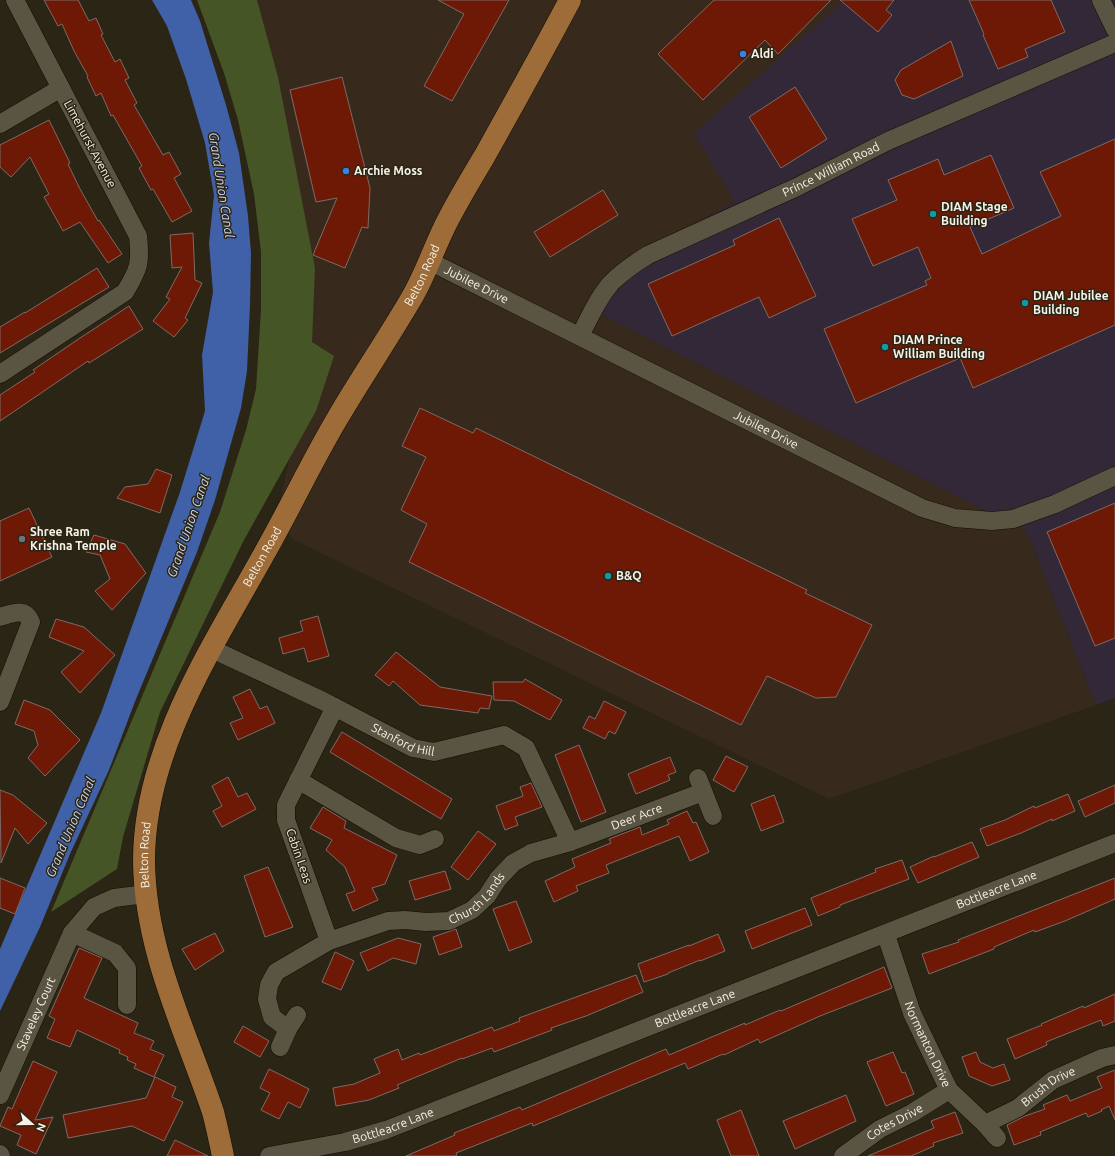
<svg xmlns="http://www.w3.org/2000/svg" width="1115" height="1156" font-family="Ubuntu,sans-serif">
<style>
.commercial{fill:#38291d}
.industrial{fill:#322838}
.green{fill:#455526}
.water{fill:#4060a8}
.building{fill:#6d1905;stroke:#7f6a65}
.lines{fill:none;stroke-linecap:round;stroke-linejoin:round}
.minor-casing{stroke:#130e02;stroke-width:19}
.major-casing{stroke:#130e02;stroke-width:23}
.minor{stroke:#5a5443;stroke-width:18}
.major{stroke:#9d6c39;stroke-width:22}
.shop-dot{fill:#3f7fe0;stroke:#2b2515;stroke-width:1.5}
.culture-dot{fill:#0f9aa8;stroke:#2b2515;stroke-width:1.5}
.worship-dot{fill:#6b7280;stroke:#2b2515;stroke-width:1.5}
.labels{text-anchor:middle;stroke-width:3;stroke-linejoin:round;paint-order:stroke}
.poi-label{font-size:12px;font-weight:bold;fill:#f6f2e8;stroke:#2b2515;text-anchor:start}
.street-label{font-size:12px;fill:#f6f2e8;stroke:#2b2515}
.water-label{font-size:13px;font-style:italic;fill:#cdd8ec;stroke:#2b2515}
</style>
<rect width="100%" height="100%" fill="#2b2515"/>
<path class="commercial" d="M253 0H843L834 10 735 202 619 264 589 308 1027 532 1096 705 829 799 292 539 277 514 290 456Z"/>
<path class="industrial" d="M843 0H1115V698L1096 705 1027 532 589 308 619 264 735 202 694 133 834 10Z"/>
<path class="green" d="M197 0H257L278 77 315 268 312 342 334 356 316 411 244 540 160 712 123 837 117 869 51 912 220 512 246 430 256 389 261 309V252L254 194 238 120 224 73Z"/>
<path class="water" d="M152 0H191L200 21 226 105 239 153 248 216 251 253 250 305 247 371 241 408 215 500 197 552 136 699 109 770 70 854 40 927 0 1011V949L101 713 180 492 205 411 202 355 213 292 209 243 214 195 205 143 186 79 167 26Z"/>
<path class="building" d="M44 0H78L89 21 96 18 103 34 101 35 115 62 120 59 129 78 125 80 137 103 134 105 163 155 169 152 181 174 174 178 192 211 172 222 153 189 151 190 139 168 142 166 113 115 111 116 101 93 96 96 87 77 88 76 74 51 62 24 58 26Z
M438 0H509L452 101 424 86 464 14Z
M714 0H831L778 54 765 40 703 100 658 54Z
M840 0H894L886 10 892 15 878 32Z
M969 0H1051L1065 32 1025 49 1028 57 998 69 983 35 984 34Z
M951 41 963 76 914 99 902 95 895 80 901 70Z
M342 77 370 188 368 228 362 227 345 268 313 255 337 198 316 202 290 90Z
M795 87 827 139 781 168 749 117Z
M49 120 70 163 68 164 80 189 98 221 99 220 122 254 108 263 80 222 63 231 44 197 49 194 30 157 11 177 0 167V145Z
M1115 139V325L973 388 960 358 856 403 824 329 927 285 925 281 931 278 918 247 873 266 852 219 897 200 888 180 938 159 944 175 991 155 1014 208 970 227 982 254 1061 216 1040 172Z
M603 190 618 215 550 257 534 232Z
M779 218 816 296 769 318 759 297 672 336 648 284 735 245 733 240Z
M193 233 195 280 202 283 185 318 188 320 174 337 153 321 170 299 166 297 182 267 172 268 170 235Z
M97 268 109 287 0 353V327L25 312V313Z
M129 306 143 329 89 363 88 361 0 421V395L35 372 33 370 80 338Z
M420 408 473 433 476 428 807 590 805 593 872 625 836 697 816 698 767 676 741 725 409 562 427 524 401 510 426 457 402 446Z
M156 469 172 475 160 513 117 498 125 487 148 484Z
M1115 503V638L1095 646 1047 532Z
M29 508 52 557 0 581V521Z
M94 535 125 544 146 573 112 610 95 591 110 579 100 555 86 552Z
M318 616 329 656 308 662 304 648 283 654 279 638 303 631 300 621Z
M56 619 84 627 115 655 80 693 61 672 84 651 49 637Z
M396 652 440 687 492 696 489 709 480 708 478 713 420 705 393 681 389 686 375 675Z
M525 679 562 700 550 720 514 701 494 700 493 682H523Z
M250 689 260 709 267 706 275 723 238 740 230 723 243 718 233 697Z
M24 700 50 710 80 740 45 776 28 758 38 745 34 731 15 724Z
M604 701 626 712 615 734 609 731 605 739 583 728 589 716 595 719Z
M342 732 452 799 441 819 330 752Z
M579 745 606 812 581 822 555 755Z
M726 756 748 767 734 792 713 780Z
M670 757 676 772 668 775 670 780 636 794 628 774Z
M228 777 238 797 247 793 256 809 222 827 213 811 222 806 212 786Z
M531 783 542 807 515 817 518 825 505 830 496 806 523 796 520 787Z
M1115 785V803L1085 817 1078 801Z
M0 790 13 795 47 823 28 844 15 828 1 863Z
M1068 794 1075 811 1052 821V819L1021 833 987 846 980 829 1005 820 1034 806 1035 808Z
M774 795 784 822 761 831 751 804Z
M323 807 346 821 344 828 397 855 385 884 372 888 378 900 353 911 346 894 355 891 345 867 326 850 332 840 310 828Z
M687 811 693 823 696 822 709 852 690 861 679 836 606 865 609 873 576 886 578 891 554 902 545 881 575 867 572 859 611 843 609 839 640 827 642 835 669 824 667 820Z
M478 831 496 844 468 880 451 867Z
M972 842 979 857 918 883 910 867 934 856V857Z
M902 860 909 879 840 905V907L818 916 811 898 876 872 875 869Z
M268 867 293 927 265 937 244 876Z
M445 871 451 889 415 900 409 881Z
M0 878 25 888 15 914 0 908Z
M1115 878V899L1065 921 1035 932 1034 930 994 947V949L929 974 922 954 959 942 958 940Z
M516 901 532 942 509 951 493 909Z
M805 908 812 925 752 949 745 931Z
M456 929 462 947 439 955 433 937Z
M215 933 224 951 195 970 182 949Z
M718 934 725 951 700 961V960L668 973V974L644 982 638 964 689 945V946Z
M398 938 421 944 416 964 393 958 368 971 360 953Z
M79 948 102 958 84 998 138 1023 134 1033 154 1041 150 1049 164 1055 154 1077 134 1068 136 1064 127 1060 128 1057 119 1053 120 1050 77 1030 70 1047 47 1038 55 1019 49 1016Z
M335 952 354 961 341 990 322 982Z
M884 967 892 988 820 1016 760 1043 758 1039 724 1055 723 1054 688 1069 685 1063 533 1126 532 1123 456 1153 457 1156H406L455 1135 454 1133 520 1107 522 1110 666 1049 669 1055 745 1023V1025L780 1010 781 1011Z
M636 975 643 992 586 1016 551 1028 552 1030 494 1052 492 1048 462 1059V1058L397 1085 399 1088 369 1100 336 1106 333 1088 354 1084 380 1073 374 1059 398 1049 402 1060 419 1053 420 1055 492 1027 494 1031 520 1021 519 1018Z
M1115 994V1021L1103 1026 1101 1020 1046 1042 1047 1045 1015 1059 1007 1039 1042 1025 1041 1024 1083 1006 1084 1008Z
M243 1026 269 1041 260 1057 234 1042Z
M893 1052 902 1073 905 1072 914 1094 886 1106 867 1062Z
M976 1052 980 1062 993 1068 1004 1064 1010 1080 992 1086 969 1076 962 1057Z
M33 1061 57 1072 35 1120 53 1117 36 1154 17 1145 21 1135 0 1126 8 1107 12 1109Z
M269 1069 309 1089 300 1108 288 1102 279 1119 261 1110 270 1093 260 1088Z
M1115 1070V1120L1109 1106 1101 1110 1102 1111 1088 1117 1086 1113 1040 1132 1041 1135 1014 1145 1007 1125 1025 1116 1045 1109 1043 1105 1067 1095 1070 1101 1102 1088 1097 1077Z
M155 1077 176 1087 172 1097 183 1102 164 1141 132 1126 68 1138 63 1115 146 1098Z
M846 1095 856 1121 795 1149 783 1121Z
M741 1110 759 1156H731L717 1120Z
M955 1112 963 1133 933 1143 934 1146 911 1156H868L934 1128 931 1121Z
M175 1140 208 1156H167Z"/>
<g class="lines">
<g class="minor-casing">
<g id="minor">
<path d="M1101 0 1115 29"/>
<path d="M0 124 61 88"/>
<path id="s1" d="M429 261 922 508 955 518 992 521 1013 519 1055 504 1115 476"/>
<path id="s2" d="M580 336C589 318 598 298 611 283 622 272 635 263 648 255L797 187 888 141 1115 43"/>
<path d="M0 374 125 292C139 269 141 263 138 236L15 0"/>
<path d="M0 617C13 613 25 607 31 622L0 702"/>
<path id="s3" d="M212 649 323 701 413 748 434 752 504 735 526 748 570 842"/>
<path d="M698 778 713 816"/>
<path d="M298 780 396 838 420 845 435 839"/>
<path d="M72 933 115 953 127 968V1005"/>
<path id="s4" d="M886 935 912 1013 949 1090 985 1124 997 1138"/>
<path d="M329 941 286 820V805L335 707"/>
<path id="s5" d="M288 1029 272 1017 267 999 269 985 276 972 329 941 388 921 405 920 426 922 449 921 472 910 487 896 498 879 513 863 531 853 570 842 703 792"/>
<path d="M280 1047 288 1029 297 1015"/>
<path id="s6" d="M0 1095 72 933 94 907 114 898 146 894"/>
<path id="s7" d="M985 1124 1018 1108 1053 1080 1102 1058 1115 1055"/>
<path d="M0 1154 1 1156"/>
<path id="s8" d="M269 1156 345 1142 386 1130 1115 843"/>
<path id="s9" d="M843 1156 880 1129 912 1113 949 1090"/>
</g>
</g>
<g class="major-casing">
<g id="major">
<path id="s10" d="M223 1156C220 1142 217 1127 213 1112 185 1029 145 951 144 861 144 749 212 648 264 554 289 510 311 463 337 419 361 378 387 340 411 299 426 274 435 244 449 218 460 197 472 177 484 157 513 105 542 53 570 0"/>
</g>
</g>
<use href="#minor" class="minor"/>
<use href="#major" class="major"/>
</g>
<g class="shop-dot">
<circle cx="743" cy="54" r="4"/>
<circle cx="346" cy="171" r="4"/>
</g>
<g class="culture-dot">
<circle cx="933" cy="214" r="4"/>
<circle cx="1025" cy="303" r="4"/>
<circle cx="885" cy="347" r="4"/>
<circle cx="608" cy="576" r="4"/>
</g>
<circle class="worship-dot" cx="22" cy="539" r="4"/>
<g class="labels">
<g class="poi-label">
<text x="751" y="58">Aldi</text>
<text x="354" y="175">Archie Moss</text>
<text x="941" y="211">DIAM Stage<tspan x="941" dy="14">Building</tspan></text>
<text x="1033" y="300">DIAM Jubilee<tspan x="1033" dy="14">Building</tspan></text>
<text x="893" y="344">DIAM Prince<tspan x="893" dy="14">William Building</tspan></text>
<text x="30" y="536">Shree Ram<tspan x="30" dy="14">Krishna Temple</tspan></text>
<text x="616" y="580">B&amp;Q</text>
</g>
<g class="street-label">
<text transform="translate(90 144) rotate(62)" y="4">Limehurst Avenue</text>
<text dy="4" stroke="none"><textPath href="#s2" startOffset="310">Prince William Road</textPath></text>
<text dy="4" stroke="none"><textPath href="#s10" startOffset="961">Belton Road</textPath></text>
<text dy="4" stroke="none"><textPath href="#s1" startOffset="53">Jubilee Drive</textPath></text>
<text dy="4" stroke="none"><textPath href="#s1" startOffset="377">Jubilee Drive</textPath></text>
<text dy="4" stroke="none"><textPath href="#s10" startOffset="637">Belton Road</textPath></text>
<text dy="4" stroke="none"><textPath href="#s3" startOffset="212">Stanford Hill</textPath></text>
<text dy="4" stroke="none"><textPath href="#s5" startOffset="473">Deer Acre</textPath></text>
<text dy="4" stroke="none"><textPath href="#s10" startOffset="313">Belton Road</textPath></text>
<text transform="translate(299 856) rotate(71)" y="4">Cabin Leas</text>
<text dy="4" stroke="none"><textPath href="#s8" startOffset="776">Bottleacre Lane</textPath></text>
<text dy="4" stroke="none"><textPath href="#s5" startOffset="289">Church Lands</textPath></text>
<text dy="4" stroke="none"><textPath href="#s8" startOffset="452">Bottleacre Lane</textPath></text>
<text dy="4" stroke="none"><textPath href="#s6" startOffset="89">Staveley Court</textPath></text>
<text dy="4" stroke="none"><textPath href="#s4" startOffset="117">Normanton Drive</textPath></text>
<text dy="4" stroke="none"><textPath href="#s7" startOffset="74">Brush Drive</textPath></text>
<text dy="4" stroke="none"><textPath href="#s9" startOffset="62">Cotes Drive</textPath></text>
<text dy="4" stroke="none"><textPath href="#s8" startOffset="128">Bottleacre Lane</textPath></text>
</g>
<g class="water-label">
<text transform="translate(222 185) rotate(81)" y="5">Grand Union Canal</text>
<text transform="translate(188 526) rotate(-71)" y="5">Grand Union Canal</text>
<text transform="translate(70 827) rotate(-67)" y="5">Grand Union Canal</text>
</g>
</g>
<g transform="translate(32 1124) rotate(111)" stroke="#2b2515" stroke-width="3" paint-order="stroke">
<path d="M0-3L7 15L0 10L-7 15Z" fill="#f6f2e8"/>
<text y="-6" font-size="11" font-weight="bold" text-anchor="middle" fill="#f6f2e8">N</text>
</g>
</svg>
